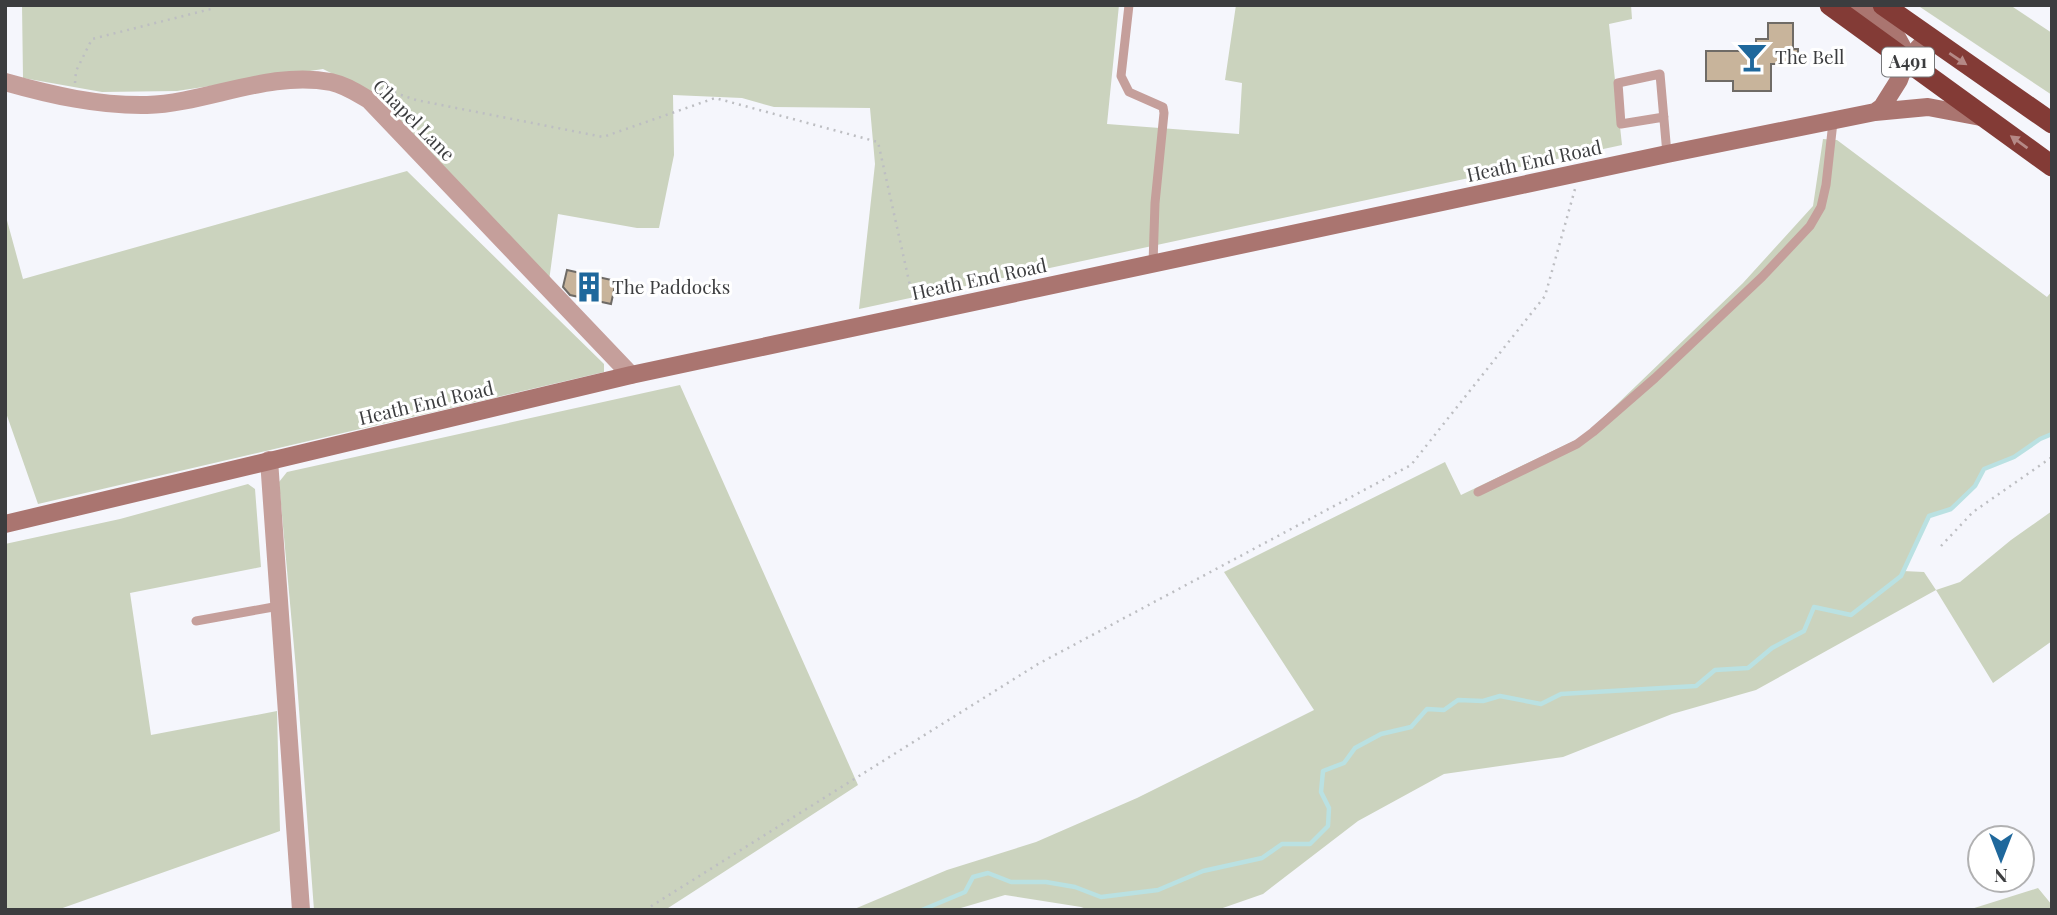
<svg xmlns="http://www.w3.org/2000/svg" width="2057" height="915" font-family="'Playfair Display',serif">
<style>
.green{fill:#cbd3be}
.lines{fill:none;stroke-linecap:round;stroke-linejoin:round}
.stream{stroke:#bae1e2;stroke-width:4.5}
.building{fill:#c8b49b;stroke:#6f6b66;stroke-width:2}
.path{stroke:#bdbec2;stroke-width:2.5;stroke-dasharray:2 5;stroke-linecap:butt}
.lane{stroke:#c59f9b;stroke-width:9}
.street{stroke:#c59f9b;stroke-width:18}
.secondary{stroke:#aa7570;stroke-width:18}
.highway{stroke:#833b36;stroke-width:21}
.oneway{fill:#b58986}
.labels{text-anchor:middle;stroke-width:6;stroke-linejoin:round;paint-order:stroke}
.shield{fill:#fff;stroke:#767779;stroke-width:2}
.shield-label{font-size:18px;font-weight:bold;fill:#3c3d3f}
.poi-label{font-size:19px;fill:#3c3d3f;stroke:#fff;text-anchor:start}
.street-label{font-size:19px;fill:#3c3d3f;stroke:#fff}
</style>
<rect width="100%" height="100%" fill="#f5f6fc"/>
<path class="green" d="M22 5H1119L1107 124 1239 134 1242 83 1225 80 1236 5H1631L1632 19 1609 24 1622 145 859 309 875 164 870 108 774 107 742 98 673 95 674 155 659 228H637L558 214 549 281 369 92 323 69 177 91 102 92 23 78Z
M1917 5H2010L2052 33V95Z
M1823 139 1837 140 2047 297 2052 291V434L2040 439 2014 457 1984 469 1975 486 1951 509 1929 516 1903 571 1924 572 1936 590 1960 582 2011 540 2052 511V641L1993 683 1936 590 1756 690 1672 714 1563 757 1444 774 1358 821 1263 894 1217 910H1089L1081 907 1005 895 954 910H852L947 870 1036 842 1137 798 1314 710 1224 572 1445 462 1461 495 1584 436 1743 283 1813 206Z
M407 171 604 364V372L38 504 5 410V213L23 279Z
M680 385 858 785 665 910H314L296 669 279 482 287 472Z
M248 484 255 489 261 567 130 593 151 735 277 711 280 831 57 910H5V544L120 519Z
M2038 888 2052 905V910H1968Z"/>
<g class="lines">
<path class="stream" d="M922 910 965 892 973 877 988 873 1011 882H1046L1075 887 1101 897 1158 890 1203 871 1262 858 1282 844H1310L1328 826 1329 808 1321 792 1323 771 1344 763 1355 748 1381 734 1411 727 1427 709 1444 710 1458 700 1483 701 1500 696 1541 704 1561 694 1696 686 1715 670 1748 668 1772 648 1804 631 1814 607 1851 615 1901 576 1929 516 1951 509 1975 486 1984 469 2014 457 2040 439 2052 434"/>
</g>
<path class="building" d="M1768 23H1793V49H1798V64H1771V91H1733V81H1706V51H1756V39H1768Z
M567 270 616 281 611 304 570 295 563 287Z"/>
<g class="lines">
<path class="path" d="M75 83 76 71 92 39 211 9 213 5
M381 88 416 100 603 137 715 98 878 142 913 299
M1941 546 1973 512 2052 457
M645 910 1038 664 1411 465 1545 296 1575 189"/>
<path class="lane" d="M1129 5 1121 76 1129 92 1163 107 1164 113 1155 203 1153 264
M1664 117 1621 124 1618 83 1660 74 1667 154
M1478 492 1577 444 1593 432 1655 378 1762 277 1810 226 1821 207 1826 185 1833 122
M196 621 279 606"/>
<path class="street" d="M5 82C51 95 99 106 147 105 207 103 270 70 331 82 345 85 357 93 369 100L631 375
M269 460 301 910"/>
<path class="secondary" d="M1857 5C1881 23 1901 30 1906 61
M1875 112 1882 107 1899 80 1906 61 1928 38
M5 524 631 375 1667 154 1875 112 1928 107 1986 118"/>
<path class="highway" d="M1830 5 2052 166
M1883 5 2052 123"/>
</g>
<defs><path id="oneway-solid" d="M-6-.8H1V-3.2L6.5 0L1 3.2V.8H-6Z" transform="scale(1.75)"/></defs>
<g class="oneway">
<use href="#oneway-solid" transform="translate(1958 59) rotate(34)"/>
<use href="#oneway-solid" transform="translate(2019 142) rotate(-144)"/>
</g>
<defs>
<g id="bar-bare" transform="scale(2.415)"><path d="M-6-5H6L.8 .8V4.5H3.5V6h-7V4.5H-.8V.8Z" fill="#1f689c" stroke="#fff" stroke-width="2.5" paint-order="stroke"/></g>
<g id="building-bare" transform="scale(2.415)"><path d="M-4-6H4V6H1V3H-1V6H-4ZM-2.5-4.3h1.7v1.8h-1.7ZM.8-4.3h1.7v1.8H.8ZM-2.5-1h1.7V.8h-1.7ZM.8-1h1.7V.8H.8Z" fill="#1f689c" stroke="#fff" stroke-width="2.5" paint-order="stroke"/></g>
</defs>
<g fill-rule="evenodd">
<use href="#bar-bare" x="1752" y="57"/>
<use href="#building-bare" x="589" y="287"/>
</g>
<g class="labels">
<rect class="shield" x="1882" y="47.5" width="52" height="29" rx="5"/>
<g class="shield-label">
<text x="1908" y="68">A491</text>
</g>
<g class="poi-label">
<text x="1775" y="64">The Bell</text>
<text x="612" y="294">The Paddocks</text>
</g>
<g class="street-label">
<text transform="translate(414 120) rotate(45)" y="7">Chapel Lane</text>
<text transform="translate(1534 161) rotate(-12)" y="7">Heath End Road</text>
<text transform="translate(979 279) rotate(-12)" y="7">Heath End Road</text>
<text transform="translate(426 403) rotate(-13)" y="7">Heath End Road</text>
</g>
</g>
<rect width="2057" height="915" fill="none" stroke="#3c3d3f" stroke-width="14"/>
<g transform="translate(2001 859) rotate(180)"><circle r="33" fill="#ffffff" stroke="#b1b1b2" stroke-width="2"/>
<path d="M0-5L12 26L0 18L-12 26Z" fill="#1f689c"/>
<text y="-10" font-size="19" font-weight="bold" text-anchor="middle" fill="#3c3d3f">N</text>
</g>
</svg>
